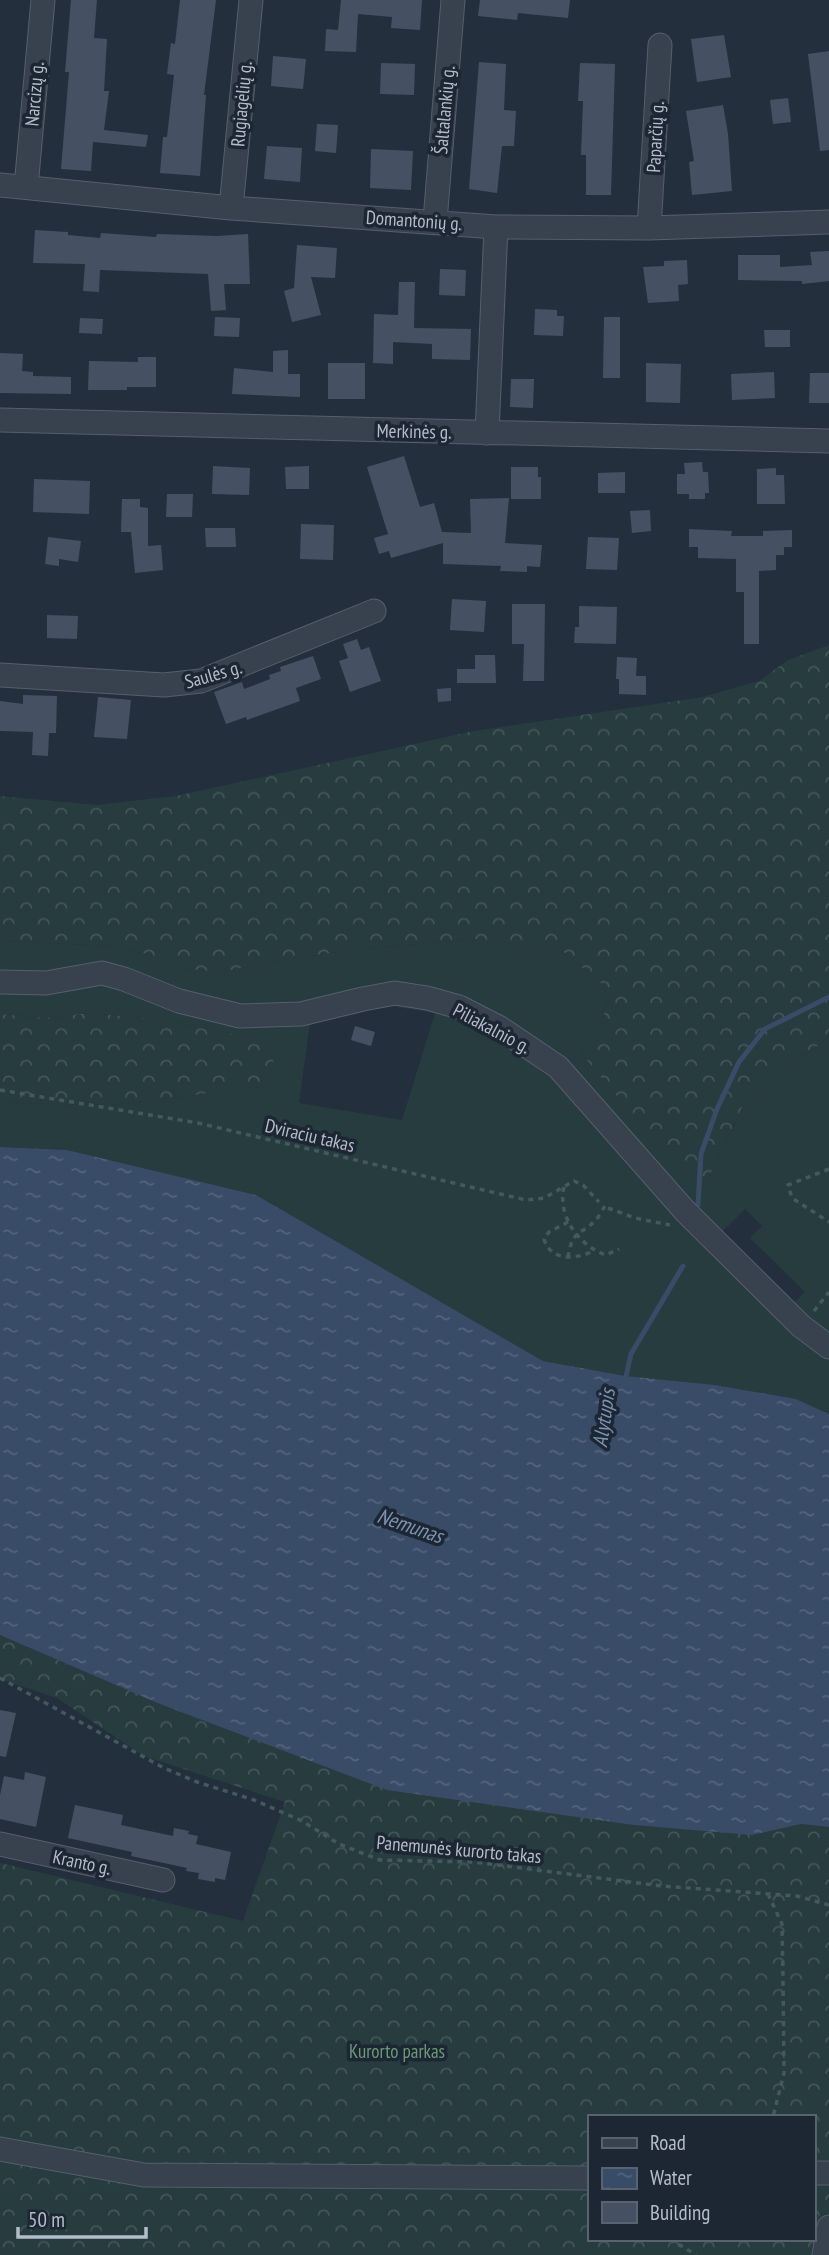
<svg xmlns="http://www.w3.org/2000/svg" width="829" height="2255" font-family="'PT Sans Narrow',sans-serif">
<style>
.grass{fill:#263c3f;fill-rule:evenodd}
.forest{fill:url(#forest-crowns);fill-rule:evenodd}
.water{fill:url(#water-ripples)}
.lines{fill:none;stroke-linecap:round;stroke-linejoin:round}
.stream{stroke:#394c67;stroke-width:5}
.building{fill:#455162}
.minor-casing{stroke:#565f6c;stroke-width:25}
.path{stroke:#44595c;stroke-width:3.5;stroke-dasharray:5 5;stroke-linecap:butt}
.minor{stroke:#38414e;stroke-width:23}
.labels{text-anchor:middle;stroke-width:7;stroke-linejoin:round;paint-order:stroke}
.street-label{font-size:19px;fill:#b4bcc9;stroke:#1d2633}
.park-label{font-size:19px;fill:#6b9a76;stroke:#1d2633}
.water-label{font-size:21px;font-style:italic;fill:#7c92b1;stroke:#1d2633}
</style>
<defs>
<pattern id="forest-crowns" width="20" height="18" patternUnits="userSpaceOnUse" patternTransform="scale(1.75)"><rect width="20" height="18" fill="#263c3f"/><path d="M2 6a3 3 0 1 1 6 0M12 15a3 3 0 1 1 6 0" fill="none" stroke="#435659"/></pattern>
<pattern id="water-ripples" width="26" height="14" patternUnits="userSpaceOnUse" patternTransform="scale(1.75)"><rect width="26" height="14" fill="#394c67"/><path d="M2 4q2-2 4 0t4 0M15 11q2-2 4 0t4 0" fill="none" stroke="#53647b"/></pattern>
</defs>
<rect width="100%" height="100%" fill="#242f3e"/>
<path class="grass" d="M480 939 562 951 601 983 609 998 601 1024 581 1054 709 1177 743 1106 789 1063 829 1039V1414L796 1399 715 1385 625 1376 543 1361 256 1195 67 1150 0 1147V1103L113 1105 268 1086 274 1057 262 1040 165 1020 89 1013 46 1018 0 1014V941L115 946 158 957 185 969 221 972 281 960 366 948ZM378 1004 435 1013 402 1120 299 1103 310 1023ZM745 1209 762 1226 750 1238 805 1292 794 1303 722 1232Z"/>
<path class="forest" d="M829 645V1039L789 1063 743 1106 709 1177 689 1182 581 1053 601 1024 609 998 601 983 562 951 480 939 366 948 281 960 221 972 185 969 158 957 115 946 0 941V796L97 805 176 796 474 731 703 697 759 681 788 660Z
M89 1013 165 1020 262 1040 274 1057 269 1086 113 1105 0 1103V1014L46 1018Z
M0 1635 160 1704 752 1835 801 1824 829 1827V2255H0V1863L243 1921 285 1802 144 1756 57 1698 0 1679ZM589 2117H813V2239H589Z"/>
<path class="water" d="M0 1147 67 1150 256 1195 543 1361 625 1376 715 1385 796 1399 829 1414V1827L801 1824 752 1835 634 1825 387 1790 160 1704 0 1635Z"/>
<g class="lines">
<path class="stream" d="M698 1205 701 1154 717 1109 739 1062 765 1029 829 997
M625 1381 631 1354 683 1266"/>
</g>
<path class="building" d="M71 0H97L94 38 107 39 104 91H109L104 130 148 135 146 147 93 142 91 171 61 169 69 72H65Z
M180 0H216L204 95H206L200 176 160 173 163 137H167L174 75 167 74 171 43 175 44Z
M341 0H422L420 30 391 28 392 17 358 14 356 52 325 51 326 29 338 30Z
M480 0H570L568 18 518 13 517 20 478 16Z
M724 35 731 77 697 82 691 39Z
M829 51V150L820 151 808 54Z
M273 56 306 59 303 89 271 86Z
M479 62 506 64 504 110 516 111 514 146H502L497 193 469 189Z
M381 63 415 64 414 95 380 94Z
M580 63 615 64 611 195H586V155H581L583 101H578Z
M788 98 791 122 773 124 770 100Z
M723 105 728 134 732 191 692 195 689 162 694 161 686 111Z
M317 124 338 125 336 153 315 151Z
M267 146 302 148 300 182 264 179Z
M371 149 413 151 411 190 370 188Z
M35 230 68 232V235L100 238 101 233 156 237 157 234 217 236 248 234 250 284H224L226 310 211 311 208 274 100 270 99 292 83 291 85 264 33 263Z
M297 245 337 248 335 278 311 277 321 315 292 322 284 291 294 288Z
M829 251V281L802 284V281L738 280V255H780V267L812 265 810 252Z
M687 260 688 284 678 285 679 301 648 303 643 267 664 266V261Z
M440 269 466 270 465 296 439 295Z
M399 282H415L414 328 471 329 470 360 432 359V344L393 342V364L373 363 374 314 398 315Z
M535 309 557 310V316H564L563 336 534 335Z
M215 317 240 318 239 337 214 336Z
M604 317H620V378H603Z
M80 318 103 319 102 334 79 333Z
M764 330H790V347H765Z
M288 350V374H300V397L232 394 234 368 273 372V351Z
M0 353 23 354 22 371 33 372V376L71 377V394L0 393Z
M138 357H156V387H127V390H88L89 361 138 362Z
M328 363H365V399H328Z
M646 363 681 364 680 403 646 402Z
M774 372 775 398 732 400 731 374Z
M810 373H829V403H809Z
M511 379H534L533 408 510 407Z
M404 456 420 507 434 503 442 532 471 533 470 499 509 498 505 543 542 545 540 567 527 566V572L500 571 501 566 443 564V543L391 558 389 551 379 554 374 538 388 534 367 467Z
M702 462 703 472H708L709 493H705V499H689V494H677V474H685L684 463Z
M213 466 250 468 249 495 212 494Z
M309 466V489H286L285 467Z
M511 467H538V477H541V499H511Z
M776 468V475H784L785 504H757V469Z
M625 472V493H598V473Z
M34 479 90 481 89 514 33 512Z
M167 494H193L192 517H166Z
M122 499H140V507L148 508V546L161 545 163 570 135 573 131 532H121Z
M650 510 651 531 632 533 630 511Z
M301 524 334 525 333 560 300 559Z
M205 528H235L236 547H206Z
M689 529 732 531 731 536H763V531L792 530V547H784V555H776V570L759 571V644H744V592H736V559L698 558V547H689Z
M48 537 81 541 78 562 59 559V566L45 564Z
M588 537 619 538 617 570 586 569Z
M452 599 486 601 484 632 450 630Z
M512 604H545L544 681H523L524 644H512Z
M579 606 617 607 616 644 574 643 575 627H579Z
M47 615 78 616 77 639 47 638Z
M357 639 361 650 369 647 381 681 350 692 339 661 348 658 343 644Z
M475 655H495L496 683H457V669H475Z
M313 656 321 679 296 688 300 701 247 720 246 717 226 724 214 692 242 682 244 689 270 679 269 675 281 671 280 667Z
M617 657 637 658 636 676H646V695L619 694V679H616Z
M451 688V701L438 702 437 689Z
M23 695 57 696 56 733H49L48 756 32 755 33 732 0 731V701L23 704Z
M98 697 131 700 127 739 94 737Z
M355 1026 375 1032 371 1046 351 1040Z
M0 1710 16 1713 6 1757 0 1756Z
M25 1772 46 1777 36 1827 0 1819V1795L4 1776 24 1780Z
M75 1805 123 1815 121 1825 173 1836 174 1828 189 1831 188 1834 198 1836 196 1844 231 1852 225 1880 215 1878V1882L198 1879 199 1873 186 1871 187 1868 131 1856 132 1852 68 1838Z"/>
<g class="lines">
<g class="minor-casing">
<path id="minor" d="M0 185 231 208 496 227 649 228 829 222
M26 187 43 0
M231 208 251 0
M435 221 453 0
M649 228 660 45
M0 420 829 441
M487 433 496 227
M0 675 164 685 201 681 374 611
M0 982 46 983 102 973 124 979 179 1001 240 1016 301 1014 363 999 395 993 427 998 459 1007 500 1028 558 1067 685 1211 801 1326 829 1347
M0 1844 163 1880
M0 2149 144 2175 589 2178
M813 2173H829
M824 2255 829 2227"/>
</g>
<path class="path" d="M0 1090 198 1123 526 1200 544 1198 574 1181 583 1185 599 1202
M829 1169 788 1185 792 1198 829 1222
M564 1187C557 1216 579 1246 606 1255L619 1249
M608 1208 635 1218 670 1225
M568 1222 549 1232 544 1239C550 1261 576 1260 593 1251
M568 1257C573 1229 578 1237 595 1221 599 1217 602 1210 605 1206
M814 1311 829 1292
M0 1678 164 1768 197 1782 254 1800 302 1821 339 1844 380 1860 474 1862 662 1886 797 1896 829 1905
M768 1894 782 1924 783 1977 784 2073 773 2117
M670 2239 696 2255"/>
<use href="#minor" class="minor"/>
</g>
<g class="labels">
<g class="street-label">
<text transform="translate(34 94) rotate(-85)" y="7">Narcizų g.</text>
<text transform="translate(241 104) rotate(-85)" y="7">Rugiagėlių g.</text>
<text transform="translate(444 110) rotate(-85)" y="7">Šaltalankių g.</text>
<text transform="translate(655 137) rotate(-87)" y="7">Paparčių g.</text>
<text transform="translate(414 220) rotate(4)" y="7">Domantonių g.</text>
<text transform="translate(414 431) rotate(1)" y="7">Merkinės g.</text>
<text transform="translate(213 674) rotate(-16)" y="7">Saulės g.</text>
<text transform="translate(492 1028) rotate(28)" y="7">Piliakalnio g.</text>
<text transform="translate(310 1135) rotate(13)" y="7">Dviraciu takas</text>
<text transform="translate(459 1849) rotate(5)" y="7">Panemunės kurorto takas</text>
<text transform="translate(82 1862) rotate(12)" y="7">Kranto g.</text>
</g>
<g class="park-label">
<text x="397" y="2058">Kurorto parkas</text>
</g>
<g class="water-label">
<text transform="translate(604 1418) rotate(-82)" y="7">Alytupis</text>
<text transform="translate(410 1526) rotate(19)" y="7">Nemunas</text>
</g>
</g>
<rect x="588" y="2115" width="228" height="126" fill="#1d2633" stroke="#59626f" stroke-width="2"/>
<rect x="602" y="2138" width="35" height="10" fill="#38414e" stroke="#59626f" stroke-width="2"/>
<text x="650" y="2150" font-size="21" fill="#b4bcc9">Road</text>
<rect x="602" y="2168" width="35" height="21" fill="url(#water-ripples)" stroke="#59626f" stroke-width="2"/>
<text x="650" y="2185" font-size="21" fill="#b4bcc9">Water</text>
<rect x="602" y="2202" width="35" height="21" fill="#455162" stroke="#59626f" stroke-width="2"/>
<text x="650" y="2220" font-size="21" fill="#b4bcc9">Building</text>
<path d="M18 2227v10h128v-10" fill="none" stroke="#b4bcc9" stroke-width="3.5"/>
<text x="28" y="2227" font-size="21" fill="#b4bcc9" stroke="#1d2633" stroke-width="5" paint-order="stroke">50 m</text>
</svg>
